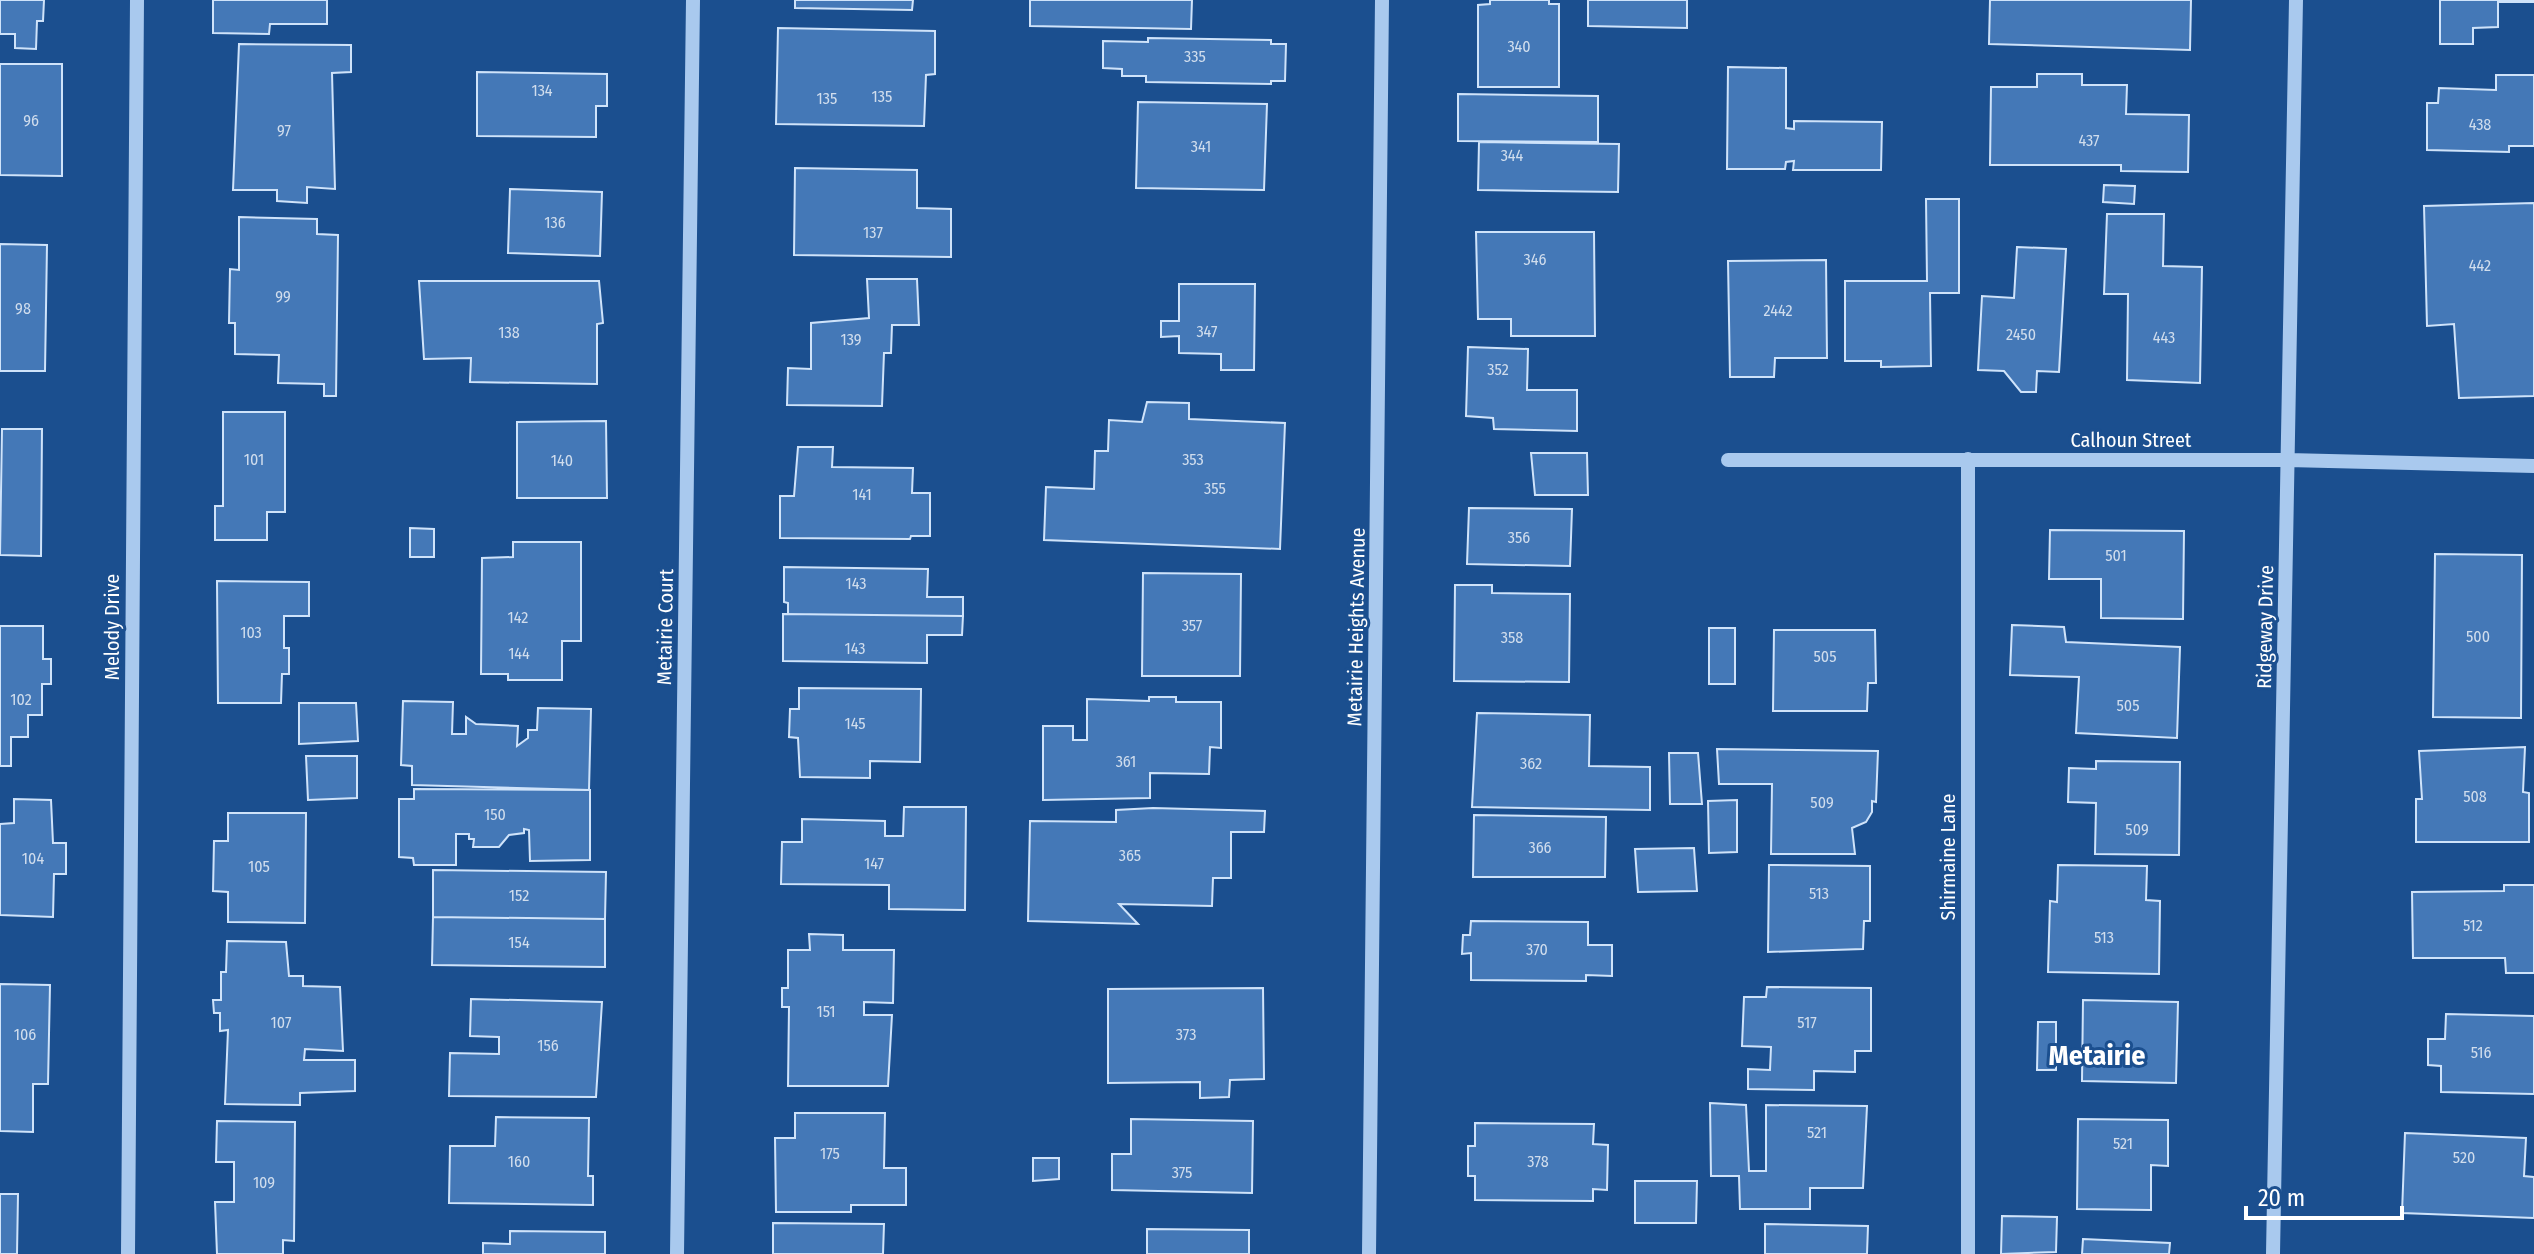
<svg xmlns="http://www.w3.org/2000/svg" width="2534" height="1254" font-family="'Fira Sans Condensed',sans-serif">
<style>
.building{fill:#4478b7;stroke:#cfe3fa;stroke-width:2}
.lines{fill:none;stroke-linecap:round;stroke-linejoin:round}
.minor{stroke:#a9c9ee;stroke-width:14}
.labels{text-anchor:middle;stroke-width:6;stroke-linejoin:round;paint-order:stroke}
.number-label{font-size:16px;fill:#d0dded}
.street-label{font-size:20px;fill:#fff;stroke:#1b4f8f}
.district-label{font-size:28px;font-weight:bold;fill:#fff;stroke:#1b4f8f}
</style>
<rect width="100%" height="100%" fill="#1b4f8f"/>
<path class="building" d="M0 0H44L43 21H37L36 49 15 48V34H0Z
M213 0H327V24H270L269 34 213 33Z
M795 0H913L912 10 795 8Z
M1030 0H1192L1191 29 1030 26Z
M1490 0H1549V4H1559V87H1478V5L1490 4Z
M1588 0H1687V28L1588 26Z
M1990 0H2191L2190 50 1989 44Z
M2440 0H2534V2H2498V27L2473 28V44H2440Z
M778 28 935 31V74L926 75 924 126 776 124Z
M1148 38 1271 40V44H1286L1285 81H1271V84L1146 82V76H1122V69L1103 68V41L1148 42Z
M239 44 351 45V72L332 73 335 189 307 187V203L277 201V190H233Z
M0 64H62V176L0 175Z
M1728 67 1786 68V128L1794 129V121L1882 122 1881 170H1793L1794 161 1786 162 1785 169H1727Z
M477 72 607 74V106H596V137L477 136Z
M2037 74H2082V85H2127L2126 114 2189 115 2188 172 2121 171V165H1990L1991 87H2037Z
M2496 75H2534V146H2509V152L2427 150V103H2438L2439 88 2496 90Z
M1458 94 1598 96V142L1458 141Z
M1138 102 1267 104 1264 190 1136 188Z
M1479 142 1619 144 1618 192 1478 190Z
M795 168 917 170V208L951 209V257L794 255Z
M2104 185 2135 186 2134 204 2103 202Z
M510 189 602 192 600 256 508 253Z
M1926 199H1959V293H1930L1931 366 1881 367V361H1845V281H1927Z
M2534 203V396L2459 398 2454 324 2427 326 2424 206Z
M2107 214H2164L2163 266 2202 267 2200 383 2127 380 2128 294H2104Z
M239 217 317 219V234L338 235 336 396H324V384L278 383 279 355 235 354V323H229L230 269 239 270Z
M1476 232H1594L1595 336H1511V319H1478Z
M0 244 47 245 45 371H0Z
M2017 247 2066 249 2059 372 2037 371 2036 392H2021L2004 371 1978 370 1982 296 2014 298Z
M1826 260 1827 358H1775L1774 377H1730L1728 261Z
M867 279H917L919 325H892L891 353H884L882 406 787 405 788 368 811 369V323L869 318Z
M419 281H599L603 323 597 324V384L470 382 471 358 424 359Z
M1179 284H1255L1254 370H1221V354L1179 353V336L1161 337V321H1179Z
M1468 347 1528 349 1527 390H1577V431L1494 429 1493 418 1466 416Z
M1147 402 1189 403V419L1285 423 1280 549 1044 540 1046 487 1094 489 1095 451H1108L1109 420 1142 422Z
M223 412H285V512H267V540H215V506H223Z
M606 421 607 498H517V422Z
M2 429H42L41 556 0 555Z
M798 447H833L832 467 913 468 912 493H930V536H911L910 539 780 538V496H794Z
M1531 453H1587L1588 495H1535Z
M1469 508 1572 509 1570 566 1467 564Z
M410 528 434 529V557H410Z
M2050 530 2184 531 2183 619 2101 618V579H2049Z
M513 542H581V641H562V680H508V674H481L482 558 513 557Z
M2435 554 2522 555 2521 718 2433 717Z
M784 567 928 569 927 597H963V616L788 614V603L784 602Z
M1143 573 1241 574 1240 676H1142Z
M217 581 309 582V616H284V648H289V674H282L281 703H218Z
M1455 585H1492V593L1570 594 1569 682 1454 681Z
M783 614 963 616 962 635H927V663L783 661Z
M2012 625 2064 627 2066 642 2180 647 2177 738 2076 733 2079 677 2010 675Z
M0 626H43V659H51V684H42V715H28V737H11V766H0Z
M1709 628H1735V684H1709Z
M1774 630H1875L1876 683H1868L1867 711H1773Z
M799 688 921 689 920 762 870 761V778L800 777 798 738 789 737 790 709H799Z
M1149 697H1176V702H1221V748L1210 747 1209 774 1150 773V798L1043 800V726H1073V740H1087V699L1149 701Z
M403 701 453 702 452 734H466V717L476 724 518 726 517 746 528 738V730H537L538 708 591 709 589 790 412 785V766L401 765Z
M299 703H356L358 741 299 744Z
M1477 713 1590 715 1589 766 1650 767V810L1472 807Z
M2525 747 2523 792 2529 793V842H2416V799H2422L2419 751Z
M1717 749 1878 751 1876 802 1872 801V812L1866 822 1852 828 1855 854H1771L1772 784H1719Z
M1669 753H1698L1702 804H1670Z
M306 756H357V798L308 800Z
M2096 761 2180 762 2179 855 2095 854 2096 803 2068 802 2069 768 2096 769Z
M414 789 590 790V860L530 861 529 830 524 829V833L509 835 499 847H473L474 839H469V834H456V865H414L413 858 399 857V799H414Z
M14 799 51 800 53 843H66V874H54L53 917 0 915V824L14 823Z
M1737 800V852L1709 853 1708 801Z
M904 807H966L965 910 889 909V885L781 884 782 842H802V819L885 821V836H903Z
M1153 808 1265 811 1264 832H1231V878H1213L1212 906 1119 904 1138 924 1028 921 1030 821 1116 822V810Z
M228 813H306L305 923 228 922V892L213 891 214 841H228Z
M1474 815 1606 817 1605 877H1473Z
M1694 848 1697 891 1638 892 1635 849Z
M1769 865 1870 866V921H1864L1863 949 1768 952Z
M2058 865 2147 866 2146 900 2160 901 2159 974 2048 972 2050 901 2057 902Z
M433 870 606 872 605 919 433 917Z
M2504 885H2534V973H2506L2505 958H2413L2412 892 2504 891Z
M433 917 605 919V967L432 965Z
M1471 921 1588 922V945H1612V976L1586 975V981L1471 980V953L1462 954 1463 935H1470Z
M809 934 843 935V950H894L893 1003 864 1002V1015H892L888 1086H788L789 1007H782V988H788V950H810Z
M227 941 286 942 289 976H303V986L340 987 343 1051 305 1049 304 1060H355V1091L300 1093V1105L225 1104 228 1030 220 1031V1013H214L213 1000H221V972H226Z
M0 984 50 985 48 1084H33V1132L0 1131Z
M1767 987 1871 988V1051H1855V1072L1814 1071V1090L1748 1089V1069L1770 1070 1771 1047 1742 1046 1744 997H1766Z
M1263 988 1264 1079 1230 1080 1229 1097 1200 1098V1082L1108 1083V989Z
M471 999 602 1002 596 1097 449 1096 450 1053 499 1054V1037L470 1036Z
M2083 1000 2178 1002 2176 1083 2082 1081Z
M2446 1014 2534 1016V1094L2441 1092V1066L2428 1065V1039H2445Z
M2038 1022H2056V1070H2037Z
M1710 1103 1746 1105 1749 1171H1766V1105L1867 1106 1863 1188H1810V1209H1740L1739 1176H1711Z
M795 1113H885L884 1168H906V1205H851V1212H776L775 1138H795Z
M496 1117 589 1118 588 1176H593V1205L449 1203 450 1146H495Z
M1131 1119 1253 1121 1252 1193 1112 1190V1154H1131Z
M2078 1119 2168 1120V1166L2151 1165V1210L2077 1209Z
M217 1121 295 1122 294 1241 283 1240V1254H217L215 1202H234V1162H216Z
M1475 1123 1594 1124 1593 1144 1608 1145 1607 1190 1593 1189V1201L1475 1200V1176H1468V1146H1475Z
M2405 1133 2526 1138 2524 1176 2534 1177V1218L2402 1213Z
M1033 1158H1059V1179L1033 1181Z
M1635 1181H1697L1696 1223H1635Z
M0 1194H18L17 1254H0Z
M2002 1216 2057 1217 2056 1252 2001 1254Z
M773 1223 884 1224 883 1254H773Z
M1765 1224 1868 1226 1867 1254H1765Z
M1147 1229 1249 1230V1254H1147Z
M510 1231 605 1232V1254H483V1243L510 1244Z
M2083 1239 2170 1243 2169 1254H2082Z"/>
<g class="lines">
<path class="minor" d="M1968 459V1254
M1728 460H2288L2534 466
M128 1254 137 0
M677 1254 693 0
M1369 1254 1382 0
M2273 1254 2296 0"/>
</g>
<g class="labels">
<g class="number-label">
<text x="1519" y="52">340</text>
<text x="1195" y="62">335</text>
<text x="542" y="96">134</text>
<text x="882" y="102">135</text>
<text x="827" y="104">135</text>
<text x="31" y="126">96</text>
<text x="2480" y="130">438</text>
<text x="284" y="136">97</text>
<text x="2089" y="146">437</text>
<text x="1201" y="152">341</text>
<text x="1512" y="161">344</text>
<text x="555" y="228">136</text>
<text x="873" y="238">137</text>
<text x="1535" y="265">346</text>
<text x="2480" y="271">442</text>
<text x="283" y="302">99</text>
<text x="23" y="314">98</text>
<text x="1778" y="316">2442</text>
<text x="1207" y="337">347</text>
<text x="509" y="338">138</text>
<text x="2021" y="340">2450</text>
<text x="2164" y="343">443</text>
<text x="851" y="345">139</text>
<text x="1498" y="375">352</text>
<text x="254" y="465">101</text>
<text x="1193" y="465">353</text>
<text x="562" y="466">140</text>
<text x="1215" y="494">355</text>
<text x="862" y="500">141</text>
<text x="1519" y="543">356</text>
<text x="2116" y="561">501</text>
<text x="856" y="589">143</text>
<text x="518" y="623">142</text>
<text x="1192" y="631">357</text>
<text x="251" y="638">103</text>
<text x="2478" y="642">500</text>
<text x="1512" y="643">358</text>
<text x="855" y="654">143</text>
<text x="519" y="659">144</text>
<text x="1825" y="662">505</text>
<text x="21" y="705">102</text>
<text x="2128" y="711">505</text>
<text x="855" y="729">145</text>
<text x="1126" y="767">361</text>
<text x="1531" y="769">362</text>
<text x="2475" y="802">508</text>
<text x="1822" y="808">509</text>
<text x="495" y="820">150</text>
<text x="2137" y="835">509</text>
<text x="1540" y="853">366</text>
<text x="1130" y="861">365</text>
<text x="33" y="864">104</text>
<text x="874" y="869">147</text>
<text x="259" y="872">105</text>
<text x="1819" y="899">513</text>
<text x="519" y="901">152</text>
<text x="2473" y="931">512</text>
<text x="2104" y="943">513</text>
<text x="519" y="948">154</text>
<text x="1537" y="955">370</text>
<text x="826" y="1017">151</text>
<text x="281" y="1028">107</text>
<text x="1807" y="1028">517</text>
<text x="25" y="1040">106</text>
<text x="1186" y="1040">373</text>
<text x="548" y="1051">156</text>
<text x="2481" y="1058">516</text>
<text x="1817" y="1138">521</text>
<text x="2123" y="1149">521</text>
<text x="830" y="1159">175</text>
<text x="2464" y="1163">520</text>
<text x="519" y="1167">160</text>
<text x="1538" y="1167">378</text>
<text x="1182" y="1178">375</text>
<text x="264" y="1188">109</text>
</g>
<g class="street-label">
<text x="2131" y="447">Calhoun Street</text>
<text transform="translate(112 627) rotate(-90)" y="7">Melody Drive</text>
<text transform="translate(665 627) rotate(-89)" y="7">Metairie Court</text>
<text transform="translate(1356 627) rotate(-89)" y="7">Metairie Heights Avenue</text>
<text transform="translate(2265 627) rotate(-89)" y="7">Ridgeway Drive</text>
<text transform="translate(1948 857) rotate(-90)" y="7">Shirmaine Lane</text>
</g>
<g class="district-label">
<text x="2097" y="1065">Metairie</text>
</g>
</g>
<path d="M2246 1206v12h156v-12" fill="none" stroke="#ffffff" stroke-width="4"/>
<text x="2258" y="1206" font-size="24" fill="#ffffff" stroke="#1b4f8f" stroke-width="6" paint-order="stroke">20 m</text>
</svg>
